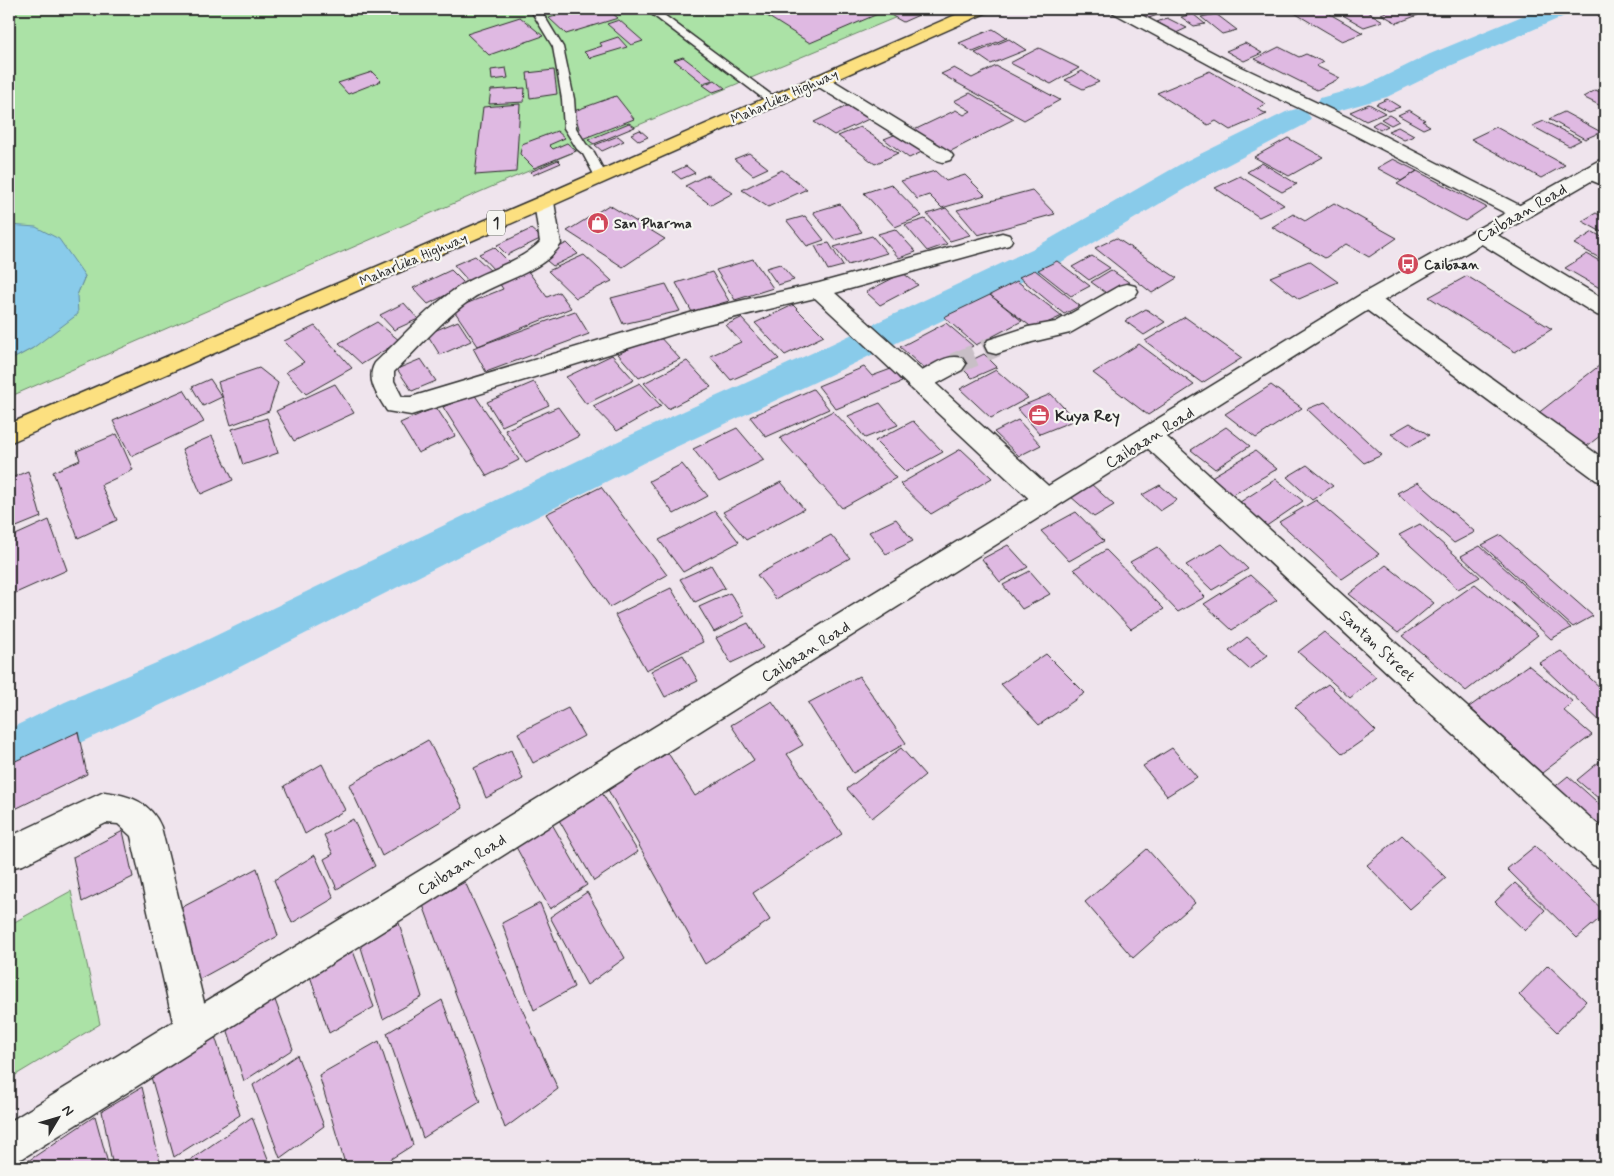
<svg xmlns="http://www.w3.org/2000/svg" width="1614" height="1176" font-family="Mynerve,sans-serif">
<style>
.green{fill:#abe2a6;stroke:#6b8668}
.water{fill:#89cbea;stroke:#638b9e}
.lines{fill:none;stroke-linecap:round;stroke-linejoin:round}
.canal{fill:#89cbea;fill-rule:evenodd}
.building{fill:#dfb9e2;stroke:#2b2b2b}
.street-tunnel{stroke:#c8bfc6;stroke-width:22;stroke-dasharray:22 11;stroke-linecap:butt}
.lane-casing{stroke:#2b2b2b;stroke-width:3}
.street-casing{stroke:#2b2b2b;stroke-width:3}
.secondary-casing{stroke:#2b2b2b;stroke-width:3}
.highway-casing{stroke:#2b2b2b;stroke-width:3}
.lane{fill:#f6f6f2;fill-rule:evenodd}
.street{fill:#f6f6f2;fill-rule:evenodd}
.secondary{fill:#f6f6f2;fill-rule:evenodd}
.highway{fill:#fce080;fill-rule:evenodd}
.labels{text-anchor:middle;stroke-width:4.5;stroke-linejoin:round;paint-order:stroke}
.far-street-label{font-size:14px;fill:#2b2b2b;stroke:#f6f6f2}
.far-poi-label{font-size:14px;font-weight:bold;fill:#2b2b2b;stroke:#f6f6f2;text-anchor:start}
.shield{fill:#f6f6f2;stroke:#686867;stroke-width:1}
.shield-label{font-size:15px;font-weight:bold;fill:#2b2b2b}
.street-label{font-size:16px;fill:#2b2b2b;stroke:#f6f6f2}
.poi-label{font-size:16px;font-weight:bold;fill:#2b2b2b;stroke:#f6f6f2;text-anchor:start}
</style>
<rect width="100%" height="100%" fill="#efe4ed"/>
<filter id="ink" filterUnits="userSpaceOnUse"><feTurbulence type="fractalNoise" baseFrequency=".02" numOctaves="2"/><feDisplacementMap in="SourceGraphic" scale="10" xChannelSelector="R" yChannelSelector="G"/><feConvolveMatrix kernelMatrix="1 2 1 2 8 2 1 2 1" color-interpolation-filters="sRGB"/></filter>
<g filter="url(#ink)">
<path class="green" d="M9 9H916L512 178 9 397V361L33 348 77 295 85 276 9 225Z
M71 891 100 1024 9 1079V925Z"/>
<path class="water" d="M9 225 36 227 59 239 85 276 77 295 78 314 33 348 9 361Z"/>
<g class="lines">
<path class="canal" d="M1539 9H1573L1569 14 1450 66 1387 97 1330 113 1320 110 1316 104 1320 98 1367 85 1430 54Z
M1296 109 1306 112 1311 118 1306 124 1208 175 1058 264 849 366 661 454 214 680 9 776V729L65 702 182 652 633 434 823 348 1034 248 1186 161 1286 112Z"/>
</g>
<path class="building" d="M580 9H607L618 18 566 34 549 18Z
M756 9H874L880 13 810 43Z
M880 9H928L930 10 903 22Z
M1130 9H1157L1163 13 1146 19Z
M1298 9H1321L1363 33 1342 41 1291 11Z
M1332 9H1363L1383 21 1364 27Z
M1394 9H1407L1418 15 1397 23 1381 14Z
M1193 14 1205 24 1194 26 1181 17Z
M1216 14 1237 30 1222 34 1201 17Z
M520 17 543 36 489 55 467 34Z
M1167 18 1187 28 1176 33 1157 22Z
M619 20 643 41 631 45 607 24Z
M993 29 1007 38 973 52 959 43Z
M618 37 627 47 590 58 584 52 602 46 600 43Z
M1009 39 1026 50 991 64 975 53Z
M1245 43 1262 53 1244 61 1226 51Z
M1279 47 1299 57 1306 54 1323 62 1316 66 1340 78 1317 90 1255 59Z
M1039 48 1079 68 1051 84 1010 63Z
M683 57 713 80 703 83 674 60Z
M996 66 1060 100 1024 120 941 74 954 68 972 78Z
M506 68 508 78 492 80 491 70Z
M554 70 557 94 530 98 527 73Z
M1082 71 1099 82 1083 89 1065 80Z
M1210 71 1266 104 1257 109 1267 114 1230 130 1216 121 1208 125 1157 93Z
M372 72 381 81 348 94 338 83Z
M715 80 725 88 713 92 703 85Z
M525 88 524 102 489 104 491 90Z
M1596 90 1605 95V108L1583 97Z
M970 93 1014 119 949 152 914 130 956 110 964 115 971 111 954 101Z
M616 96 634 119 582 139 574 111Z
M1387 99 1400 107 1389 111 1376 104Z
M520 104 516 172 475 175 483 107Z
M851 104 871 118 834 135 814 122Z
M1369 104 1385 113 1366 121 1350 112Z
M1409 110 1425 120 1422 121 1430 126 1423 129 1398 115Z
M1564 112 1601 132 1585 139 1549 119Z
M1389 115 1399 121 1391 125 1381 119Z
M1379 121 1388 126 1380 130 1372 125Z
M1544 121 1581 140 1569 146 1532 126Z
M629 123 635 127 594 144 588 140Z
M860 127 898 153 875 164 838 136Z
M1398 127 1414 136 1404 140 1388 131Z
M1496 127 1565 165 1541 178 1471 139Z
M640 130 648 137 639 141 631 134Z
M557 131 565 138 549 145 553 149 567 143 576 151 534 168 520 154 522 144Z
M899 133 924 151 909 158 884 139Z
M618 136 624 141 602 151 595 145Z
M1288 138 1323 157 1289 176 1254 157Z
M749 153 768 168 753 175 734 159Z
M1393 159 1417 171 1401 181 1377 168Z
M558 160 561 163 533 175 530 172Z
M1262 163 1297 184 1282 192 1247 172Z
M686 166 695 173 681 179 673 172Z
M782 170 807 189 768 207 742 190Z
M935 171 946 181 965 175 985 195 942 208 929 195 917 199 901 181Z
M1417 171 1486 207 1465 221 1397 184Z
M707 175 733 193 711 205 685 186Z
M1240 176 1284 205 1259 217 1215 188Z
M891 184 922 216 895 227 864 193Z
M1032 190 1055 214 978 235 957 210Z
M1334 203 1397 238 1369 257 1346 244 1325 258 1272 227 1293 214 1305 221Z
M840 204 862 232 835 240 813 212Z
M609 205 665 239 623 267 567 231Z
M946 208 970 235 950 241 927 214Z
M1596 213 1605 218V234L1582 221Z
M805 216 824 240 807 246 787 221Z
M925 219 947 244 927 251 905 225Z
M531 229 542 238 507 255 497 245Z
M895 229 916 252 899 258 878 234Z
M1593 232 1605 239V261L1574 244Z
M872 236 887 253 848 265 834 247Z
M1116 238 1177 278 1152 293 1095 248Z
M567 243 578 254 553 266 541 256Z
M829 243 843 266 828 270 815 246Z
M494 247 511 264 495 271 479 254Z
M1587 254 1605 264V291L1565 268Z
M584 255 612 281 576 298 548 271Z
M475 256 493 273 471 284 454 265Z
M1092 256 1110 268 1089 280 1072 267Z
M753 259 773 288 735 300 716 270Z
M1057 261 1090 286 1071 296 1038 270Z
M1309 261 1338 282 1299 299 1270 277Z
M780 264 794 280 778 285 766 268Z
M525 267 547 297 559 292 571 308 478 346 453 309 503 289 496 278Z
M451 270 466 285 428 304 413 288Z
M1035 270 1080 306 1064 314 1019 277Z
M1111 270 1130 283 1109 295 1091 282Z
M712 272 729 301 692 312 676 283Z
M903 273 918 285 880 305 866 292Z
M1467 276 1552 329 1515 352 1429 297Z
M1017 281 1062 316 1034 329 990 295Z
M666 284 680 311 623 324 611 298Z
M990 295 1022 321 976 345 944 317Z
M404 303 418 319 394 330 380 315Z
M793 305 824 336 785 355 755 323Z
M1146 309 1165 322 1144 335 1125 321Z
M575 311 589 334 486 372 473 348Z
M1185 317 1242 358 1202 383 1145 341Z
M741 318 779 359 731 380 710 356 741 342 726 325Z
M458 321 471 341 440 355 427 334Z
M377 322 400 341 362 364 339 343Z
M946 323 973 346 927 371 900 347Z
M315 326 352 368 306 394 286 372 304 362 284 341Z
M658 335 680 359 639 378 618 354Z
M1139 344 1194 385 1148 415 1093 373Z
M984 354 997 367 972 378 960 366Z
M612 355 634 380 586 404 566 377Z
M421 359 436 381 412 391 397 369Z
M687 361 711 387 668 409 644 383Z
M1604 362 1605 432 1587 446 1537 414Z
M864 367 872 376 891 369 902 382 836 409 818 386Z
M259 368 278 383 269 411 231 425 218 382Z
M996 370 1028 398 991 418 960 389Z
M210 379 222 397 203 406 192 387Z
M534 382 549 405 502 426 487 402Z
M640 383 661 406 617 431 593 406Z
M335 384 354 413 294 441 276 411Z
M1271 385 1302 408 1256 438 1225 414Z
M813 389 829 409 766 437 750 417Z
M184 390 204 422 131 456 113 421Z
M474 394 519 460 487 476 443 407Z
M1051 394 1075 420 1040 434 1017 408Z
M1325 402 1382 455 1364 463 1307 409Z
M880 403 898 425 865 438 848 416Z
M436 407 455 436 418 453 400 423Z
M558 407 579 436 526 463 505 430Z
M833 411 896 478 842 508 780 438Z
M267 418 278 453 243 465 232 429Z
M1018 420 1041 445 1019 456 994 432Z
M913 421 943 452 906 472 875 441Z
M1410 423 1429 435 1409 447 1391 434Z
M1226 427 1250 446 1215 469 1191 450Z
M737 428 764 460 719 482 693 449Z
M117 434 133 470 101 485 117 520 78 538 53 472 80 460 77 451Z
M212 436 233 480 201 494 182 449Z
M961 449 992 478 931 514 900 484Z
M1255 451 1277 469 1229 497 1208 479Z
M682 464 708 496 674 514 649 481Z
M1307 465 1333 486 1312 500 1287 477Z
M28 471 41 517 9 530V479Z
M1276 479 1303 501 1265 527 1237 504Z
M781 482 804 509 746 540 723 512Z
M1418 482 1475 532 1454 543 1397 493Z
M1090 483 1114 505 1094 517 1070 496Z
M1160 485 1177 500 1160 511 1142 495Z
M601 487 667 575 610 607 546 514Z
M1316 500 1379 554 1342 579 1279 522Z
M715 511 739 542 683 572 659 540Z
M1076 512 1104 541 1069 561 1041 531Z
M896 519 913 541 886 554 869 532Z
M49 520 67 570 9 596V538Z
M1420 524 1480 577 1458 589 1399 535Z
M831 535 850 558 776 599 757 575Z
M1501 535 1593 616 1573 627 1482 545Z
M1222 544 1248 569 1212 590 1186 565Z
M1008 545 1028 567 1000 582 982 559Z
M1480 546 1571 628 1551 639 1461 556Z
M1157 547 1205 597 1178 612 1130 562Z
M1106 550 1164 609 1131 629 1074 569Z
M711 565 725 588 695 602 680 579Z
M1386 565 1434 603 1398 633 1349 594Z
M1030 571 1050 594 1022 609 1003 585Z
M1250 575 1277 600 1232 630 1204 604Z
M1475 584 1538 635 1466 691 1402 636Z
M671 588 703 642 646 670 615 615Z
M730 593 745 616 714 632 699 607Z
M748 623 763 648 731 663 716 638Z
M1324 632 1376 677 1350 698 1298 652Z
M1247 637 1268 655 1249 669 1229 651Z
M1561 651 1605 692V726L1539 663Z
M1046 654 1085 693 1039 725 1001 684Z
M683 655 698 681 665 697 651 671Z
M1528 665 1573 702 1563 710 1592 735 1542 773 1469 707Z
M859 676 906 743 853 773 808 703Z
M1328 684 1376 731 1343 754 1295 707Z
M772 701 803 745 787 754 842 834 753 893 770 920 705 964 607 788 668 753 695 796 754 760 731 725Z
M568 708 584 736 533 763 518 733Z
M78 732 87 774 9 812V764Z
M428 740 463 808 382 856 349 785Z
M901 748 925 775 872 818 847 789Z
M1172 748 1197 777 1167 796 1143 766Z
M511 750 523 779 486 798 474 768Z
M1605 757V804L1577 780Z
M322 764 345 810 305 834 284 786Z
M1568 776 1605 809V838L1552 789Z
M602 793 638 852 594 881 559 820Z
M353 819 375 866 337 889 324 859 333 854 324 835Z
M552 824 587 885 550 909 516 847Z
M123 831 133 877 82 902 73 857Z
M1402 835 1446 878 1410 909 1367 865Z
M1535 846 1605 912V914L1577 938 1507 869Z
M1147 849 1195 903 1133 958 1085 902Z
M315 855 334 898 292 923 274 880Z
M257 868 278 936 194 982 177 910Z
M465 882 558 1089 505 1128 423 905Z
M1515 883 1545 910 1525 931 1495 902Z
M587 892 625 958 587 985 550 917Z
M540 903 574 987 534 1010 502 923Z
M399 923 422 997 383 1019 360 944Z
M353 951 374 1007 329 1033 310 976Z
M1548 965 1586 1001 1557 1032 1519 995Z
M272 992 293 1049 244 1081 225 1022Z
M442 1000 480 1102 423 1138 387 1033Z
M213 1030 240 1115 174 1157 149 1070Z
M379 1041 413 1145 378 1167H346L319 1075Z
M297 1055 324 1126 280 1158 253 1085Z
M142 1087 161 1167H113L102 1111Z
M95 1116 109 1167H19Z
M252 1117 270 1164 265 1167H180Z"/>
<g class="lines">
<path class="street-tunnel" d="M954 364 996 346"/>
<g class="lane-casing">
<path id="lane" d="M530 9H540L563 47 574 99 576 128 586 144 594 152 607 177 605 180H597L583 154 577 149 564 128 562 99 553 47Z
M645 9H656L777 99 779 101 777 103H769Z"/>
</g>
<g class="street-casing">
<path id="street" d="M1110 9H1130L1233 63 1349 118 1527 209 1530 213 1527 217 1520 219 1513 217 1337 126 1221 71 1112 12Z
M820 75 826 76 950 152 953 156 950 160 943 162 936 160 814 84 811 80 814 76Z
M1590 167 1605 173V186L1583 177 1580 173 1583 169Z
M544 196 551 198 554 202 561 244C542 274 498 280 470 300 442 320 419 347 394 372V381L402 397H411L700 310 819 283 1002 233 1009 235 1012 240 1009 245 835 293 922 371C935 364 947 354 962 358L966 364 962 370 936 384 1056 493 1060 500 1056 507 1047 510 1038 507 815 298 703 325 411 415 387 411C378 396 365 380 375 363 403 336 430 305 463 284 488 269 519 263 540 242L534 202 537 198Z
M1482 229 1489 230 1605 300V317L1597 315 1475 240 1472 235 1475 230Z
M1127 284 1135 286 1138 291 1135 296 1070 333 1032 342 996 354 988 352 985 346 988 340 1028 327 1056 322 1119 286Z
M1368 293 1376 295 1605 460V483L1596 480 1360 305 1357 300 1360 295Z
M1150 427 1159 430 1605 831V869L1593 865 1141 442 1138 436 1141 430Z
M104 792C129 795 151 802 161 827L211 1031 206 1044 193 1049 180 1044 175 1031 131 836 118 824 106 823 23 865 9 868V837Z"/>
</g>
<g class="secondary-casing">
<path id="secondary" d="M1605 159V173L1376 305 23 1158 9 1163V1122L1360 295 1598 161Z"/>
</g>
<g class="highway-casing">
<path id="highway" d="M969 9H990L988 12 551 206 9 443V424L537 198Z"/>
</g>
<use href="#lane" class="lane"/>
<use href="#street" class="street"/>
<use href="#secondary" class="secondary"/>
<use href="#highway" class="highway"/>
</g>
</g>
<defs>
<g id="shop-disc" transform="scale(1.125)"><circle r="9.5" fill="#d1495b" stroke="#f6f6f2"/><path d="M-5-2.5h2.3a2.7 3.5 0 0 1 5.4 0H5L5.5 6h-11ZM-1.5-2.5h3a1.5 2.3 0 0 0-3 0Z" fill="#fff"/></g>
<g id="bus-disc" transform="scale(1.125)"><circle r="9.5" fill="#d1495b" stroke="#f6f6f2"/><path d="M-5-6H5V4H4V6H2V4H-2V6H-4V4H-5ZM-3.5-4V0h7V-4ZM-3.5 1.2v1.5H-2V1.2ZM2 1.2v1.5H3.5V1.2Z" fill="#fff"/></g>
<g id="office-disc" transform="scale(1.125)"><circle r="9.5" fill="#d1495b" stroke="#f6f6f2"/><path d="M-6-3h4V-5.5h4V-3h4V5H-6ZM-1-4.5V-3h2v-1.5ZM-6 0V1H6V0Z" fill="#fff"/></g>
</defs>
<g fill-rule="evenodd">
<use href="#shop-disc" x="598" y="223"/>
<use href="#bus-disc" x="1408" y="264"/>
<use href="#office-disc" x="1039" y="415"/>
</g>
<g class="labels">
<g class="far-street-label">
<text transform="translate(784 96) rotate(-24)" y="5">Maharlika Highway</text>
<text transform="translate(413 259) rotate(-23)" y="5">Maharlika Highway</text>
</g>
<g class="far-poi-label">
<text x="614" y="228">San Pharma</text>
<text x="1424" y="269">Caibaan</text>
</g>
<rect class="shield" x="487" y="210.5" width="18" height="25" rx="4"/>
<g class="shield-label">
<text x="496" y="228">1</text>
</g>
<g class="street-label">
<text transform="translate(1521 212) rotate(-30)" y="6">Caibaan Road</text>
<text transform="translate(1149 437) rotate(-32)" y="6">Caibaan Road</text>
<text transform="translate(1378 645) rotate(43)" y="6">Santan Street</text>
<text transform="translate(805 651) rotate(-32)" y="6">Caibaan Road</text>
<text transform="translate(461 864) rotate(-32)" y="6">Caibaan Road</text>
</g>
<g class="poi-label">
<text x="1055" y="421">Kuya Rey</text>
</g>
</g>
<rect width="1614" height="1176" fill="none" stroke="#f6f6f2" stroke-width="30"/>
<rect x="15" y="15" width="1584" height="1146" fill="none" stroke="#2b2b2b" stroke-width="2" filter="url(#ink)"/>
<g transform="translate(58 1118) rotate(52)" stroke="#f6f6f2" stroke-width="4" paint-order="stroke">
<path d="M0-4L9 19L0 12L-9 19Z" fill="#2b2b2b"/>
<text y="-8" font-size="14" font-weight="bold" text-anchor="middle" fill="#2b2b2b">N</text>
</g>
</svg>
